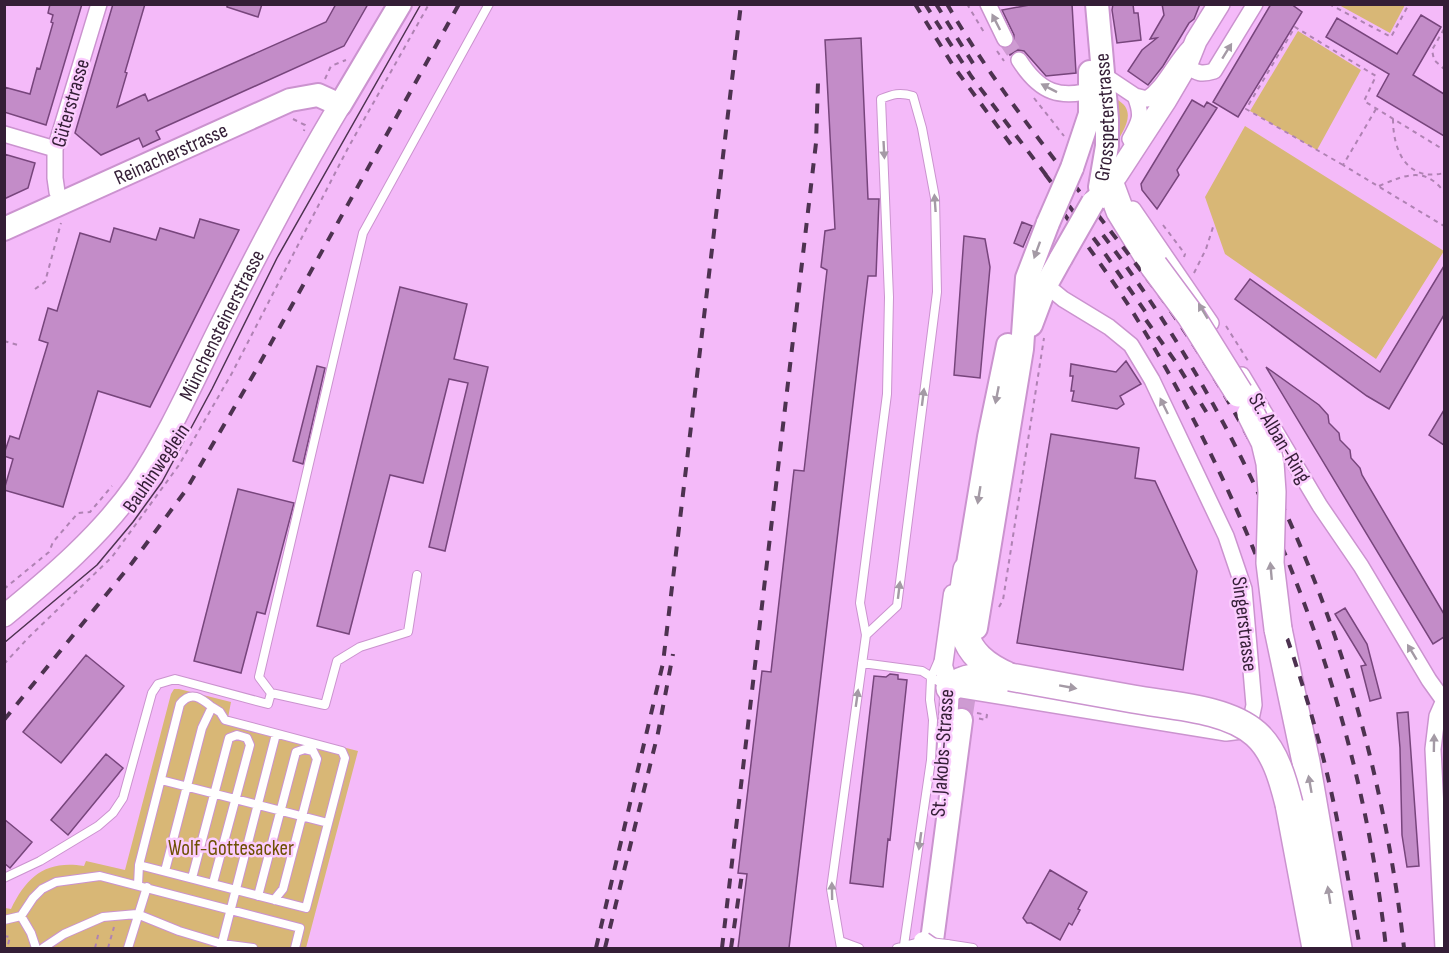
<svg xmlns="http://www.w3.org/2000/svg" width="1449" height="953" font-family="'Sofia Sans Condensed',sans-serif">
<style>
.green{fill:#d8b776}
.building{fill:#c38cc8;stroke:#77457c;stroke-width:1.5}
.lines{fill:none;stroke-linecap:round;stroke-linejoin:round}
.minor-tunnel{stroke:#ce9bd2;stroke-width:15;stroke-dasharray:15 8;stroke-linecap:butt}
.primary-tunnel{stroke:#ce9bd2;stroke-width:22;stroke-dasharray:22 11;stroke-linecap:butt}
.service-casing{stroke:#cb93cf;stroke-width:10}
.minor-casing{stroke:#cb93cf;stroke-width:18}
.tertiary-casing{stroke:#cb93cf;stroke-width:21}
.secondary-casing{stroke:#cb93cf;stroke-width:24}
.primary-casing{stroke:#cb93cf;stroke-width:26}
.motorway-casing{stroke:#cb93cf;stroke-width:30}
.path{stroke:#af82b3;stroke-width:2;stroke-dasharray:4.5 4.5;stroke-linecap:butt}
.service{stroke:#fff;stroke-width:8}
.minor{stroke:#fff;stroke-width:15}
.tertiary{stroke:#fff;stroke-width:18}
.secondary{stroke:#fff;stroke-width:21}
.primary{stroke:#fff;stroke-width:22}
.motorway{stroke:#fff;stroke-width:27}
.tram{stroke:#4d3250;stroke-width:1.5}
.rail{stroke:#4d3250;stroke-width:4;stroke-dasharray:10 10;stroke-linecap:butt}
.service-bridge-casing{stroke:#cb93cf;stroke-width:10;stroke-linecap:butt}
.tertiary-bridge-casing{stroke:#cb93cf;stroke-width:21;stroke-linecap:butt}
.primary-bridge-casing{stroke:#cb93cf;stroke-width:26;stroke-linecap:butt}
.motorway-bridge-casing{stroke:#cb93cf;stroke-width:30;stroke-linecap:butt}
.service-bridge{stroke:#fff;stroke-width:8}
.tertiary-bridge{stroke:#fff;stroke-width:18}
.primary-bridge{stroke:#fff;stroke-width:22}
.motorway-bridge{stroke:#fff;stroke-width:27}
.oneway{fill:#a49aa5}
.labels{text-anchor:middle;stroke-width:5;stroke-linejoin:round;paint-order:stroke}
.street-label{font-size:21px;fill:#341e36;stroke:#fbccfe}
.park-label{font-size:21px;fill:#6d5003;stroke:#fbccfe}
</style>
<rect width="100%" height="100%" fill="#f4baf9"/>
<path class="green" d="M1339 5H1405L1390 33Z
M1298 31 1361 70 1317 150 1250 111Z
M1116 99C1139 111 1123 131 1114 147Z
M1245 126 1444 251 1376 359 1225 254 1205 197Z
M174 689H179L231 702 228 718 358 751 306 948H5V908L11 909C27 876 46 860 84 866L86 861 125 870 171 694Z"/>
<path class="building" d="M50 4H82L46 125 4 112V87L30 94 37 68 40 69 53 23 51 22 53 15 48 13Z
M113 4H145L125 72 127 73 117 107 145 94 148 101 326 22 336 4H368L344 46 160 129 156 131 160 139 151 143 143 147 139 138 101 155 75 133Z
M227 4H262L258 17 227 7Z
M1035 4H1072L1076 73 1046 76 1024 51 1018 50 1010 55 1008 48 1013 44 1014 35 1002 10Z
M1113 4H1133L1134 13H1138L1141 40 1117 43 1112 10Z
M1162 4H1200L1194 19 1189 23 1163 66 1148 85 1128 71 1142 50 1157 38 1150 39 1164 15Z
M1271 4H1291L1302 12 1238 117 1213 102Z
M1421 15 1441 27 1413 75 1444 94V136L1377 96 1389 74 1326 37 1337 18 1397 54Z
M861 38 868 199H879L876 276H868L789 948H738L747 874 738 873 762 671 771 672 794 470 804 471 827 270 821 267 825 231 835 229 825 40Z
M1192 100 1204 107 1207 102 1217 108 1177 170 1179 175 1157 209 1142 190 1141 184Z
M4 154 35 163 28 188 4 199Z
M200 219 239 230 150 407 98 391 63 507 4 490 13 459 4 456V454L10 436 19 439 48 343 39 340 48 308 57 311 80 233 110 242 114 228 156 240 160 228 194 238Z
M1022 222 1032 226 1023 247 1014 243Z
M964 236 985 239 990 267 980 378 954 375Z
M1444 266V315L1389 409 1367 396 1235 299 1250 279 1380 372Z
M400 287 467 304 454 359 488 367 445 551 429 547 468 383 449 379 423 483 390 475 349 634 317 626Z
M1126 361 1141 384 1120 396 1124 404 1117 409 1072 401 1074 391H1071L1073 376H1070L1071 364 1116 372Z
M317 366 325 368 303 464 293 461Z
M1266 367 1319 405 1328 415 1329 423 1339 433 1340 440 1350 450 1351 458 1360 468 1362 475 1444 614V637L1433 644Z
M1444 410V445L1429 435Z
M1051 434 1139 448 1135 478 1155 481 1197 571 1183 670 1017 643Z
M238 489 294 503 265 614 257 612 241 673 194 661Z
M1345 608 1367 644 1381 698 1370 701 1361 666 1366 665 1335 614Z
M86 655 124 686 61 763 23 732Z
M890 674 898 675V679L907 680 890 840 888 839 883 887 850 883 874 676 886 677Z
M1408 712 1419 866 1407 867 1402 835 1400 748 1397 713Z
M106 754 123 768 68 835 51 820Z
M4 819 32 842 10 868 4 863Z
M1050 870 1087 892 1078 909 1080 910 1072 925 1069 923 1060 940 1031 923H1027L1023 918Z"/>
<g class="lines">
<path class="minor-tunnel" d="M1005 39 1019 60"/>
<path class="primary-tunnel" d="M961 720 969 668"/>
<g class="service-casing">
<path id="service" d="M417 575 408 632 360 647 337 661 325 705 271 693 259 677 363 233 489 4
M862 663 922 671 946 686
M161 780 328 823
M139 865 306 908 345 758 342 751 225 720 220 712 212 707
M4 878 40 861 98 826 113 813 123 798 152 693 158 684 175 679 268 704 271 693
M192 878 229 738 237 735 247 738 250 745 213 883
M138 885 139 865 180 704C191 690 201 698 212 707L202 728 165 871
M258 896 296 752 305 749 313 751 317 759 283 889 274 900
M21 916 31 933 36 948
M4 920 21 916 33 898 42 889 56 882 100 876 300 928 295 948
M840 941 859 948
M947 944 973 948
M904 945 931 760 933 720 930 700 931 678 938 662
M221 947 276 734
M43 948 64 934 103 917 137 914 179 931 222 944 253 948
M128 948 147 887
M841 948 831 889 866 635 860 603 887 394 889 297 881 99C893 94 900 92 913 96L922 128 935 198 937 292 897 606 866 635
M897 948 923 941"/>
</g>
<g class="minor-casing">
<path id="minor" d="M988 4 1005 39
M1019 60C1040 93 1060 100 1097 89
M1186 66C1197 73 1201 75 1214 71L1255 4
M1105 76 1135 96 1147 99C1165 87 1174 63 1190 47
M4 134 55 149
M1130 139C1140 121 1143 116 1135 96
M62 203 57 192 55 178V149L99 4
M1133 209 1211 323
M1242 375 1320 506 1361 566 1429 680 1444 701
M956 689 1226 733 1242 731 1250 724 1254 705 1244 589 1226 536 1152 380 1131 345 1109 327 1063 299 1046 285
M1443 948 1433 749 1437 716 1444 700"/>
</g>
<g class="tertiary-casing">
<path id="tertiary" d="M946 759 950 688 943 666 953 594"/>
</g>
<g class="secondary-casing">
<g id="secondary">
<path d="M1102 193 1117 175 1166 100 1186 66 1196 41 1219 4"/>
<path id="s1" d="M4 616C52 577 101 535 136 485 169 436 193 381 219 329 257 253 296 178 340 105"/>
</g>
</g>
<g class="primary-casing">
<g id="primary">
<path d="M1072 168 1090 114V72"/>
<path id="s2" d="M1096 200 1102 193 1100 187 1107 146V119L1097 4"/>
<path id="s3" d="M4 229 290 100 318 95 340 105 400 4"/>
<path d="M1031 325 1046 285 1061 258"/>
<path d="M967 570 989 437 1008 345"/>
<path d="M976 628 1022 349 1027 278 1048 223"/>
<path d="M931 948 961 720"/>
</g>
</g>
<g class="motorway-casing">
<path id="motorway" d="M1110 184 1120 211 1154 266
M967 570C958 622 956 654 1010 677
M1278 629 1306 762 1338 948
M950 688C967 674 988 677 1009 677
M1289 804 1316 948"/>
</g>
<path class="path" d="M967 4 985 34
M1329 4 1391 37 1409 4
M1444 29 1432 50 1434 60 1444 69
M997 51 1004 61
M325 79 331 66 346 60
M1034 98 1064 136
M1376 109 1343 165 1444 226
M293 119 305 125 304 131
M1393 119C1393 151 1407 182 1444 173
M1343 165 1246 109 1295 27 1376 76 1364 101 1444 150
M1379 186C1405 175 1425 166 1444 192
M1163 225 1185 254 1184 257
M1194 273 1206 249 1214 224
M35 289 45 282 61 223
M1226 326 1250 364
M4 341 18 345
M4 589 49 552 53 542 78 513 90 512 112 486
M999 607 1003 600 1044 338
M4 664 29 637 112 557 179 465 232 373 348 148 429 4
M977 713 987 715 986 720 977 718
M4 936 10 937 7 948
M95 948 99 931
M108 948 114 927"/>
<use href="#service" class="service"/>
<use href="#minor" class="minor"/>
<use href="#tertiary" class="tertiary"/>
<use href="#secondary" class="secondary"/>
<use href="#primary" class="primary"/>
<use href="#motorway" class="motorway"/>
<path class="tram" d="M4 643 97 565 133 522 162 482 212 389 277 258 421 4"/>
<path class="rail" d="M915 4 954 67 1012 146
M925 4 971 76 1049 179
M936 4 974 65
M947 4C998 92 1064 171 1126 251 1140 270 1155 288 1168 307 1302 498 1378 717 1404 948
M1045 174 1101 248 1149 317
M1053 199C1079 234 1105 269 1129 306 1215 444 1282 599 1323 757 1339 820 1349 885 1360 948
M1103 235C1258 438 1359 695 1386 948
M1146 320 1175 361 1210 418
M4 720 132 563 186 490 255 372 459 4
M596 948 663 663 741 4
M605 948 658 733 673 654
M722 948 816 143 818 82
M731 948 742 874"/>
<g class="service-bridge-casing">
<path id="service-bridge" d="M930 942 947 944"/>
</g>
<g class="tertiary-bridge-casing">
<path id="tertiary-bridge" d="M923 941 933 948"/>
</g>
<g class="primary-bridge-casing">
<path id="primary-bridge" d="M1048 223 1072 168
M1061 258 1093 202"/>
</g>
<g class="motorway-bridge-casing">
<path id="motorway-bridge" d="M1154 266 1191 316 1239 393
M1251 414 1265 442 1270 463 1272 492 1270 563 1278 629
M1010 677C1051 684 1092 692 1133 699 1171 706 1227 708 1256 734 1275 751 1283 780 1289 804"/>
</g>
<use href="#service-bridge" class="service-bridge"/>
<use href="#tertiary-bridge" class="tertiary-bridge"/>
<use href="#primary-bridge" class="primary-bridge"/>
<use href="#motorway-bridge" class="motorway-bridge"/>
</g>
<defs><path id="oneway-solid" d="M-6-.8H1V-3.2L6.5 0L1 3.2V.8H-6Z" transform="scale(1.5)"/></defs>
<g class="oneway">
<use href="#oneway-solid" transform="translate(996 22) rotate(-117)"/>
<use href="#oneway-solid" transform="translate(1227 51) rotate(-58)"/>
<use href="#oneway-solid" transform="translate(1049 88) rotate(-153)"/>
<use href="#oneway-solid" transform="translate(884 150) rotate(87)"/>
<use href="#oneway-solid" transform="translate(935 203) rotate(-94)"/>
<use href="#oneway-solid" transform="translate(1037 250) rotate(110)"/>
<use href="#oneway-solid" transform="translate(1203 311) rotate(-121)"/>
<use href="#oneway-solid" transform="translate(997 395) rotate(101)"/>
<use href="#oneway-solid" transform="translate(923 397) rotate(-83)"/>
<use href="#oneway-solid" transform="translate(1164 406) rotate(-116)"/>
<use href="#oneway-solid" transform="translate(979 495) rotate(99)"/>
<use href="#oneway-solid" transform="translate(1271 571) rotate(-95)"/>
<use href="#oneway-solid" transform="translate(899 590) rotate(-83)"/>
<use href="#oneway-solid" transform="translate(1412 652) rotate(-121)"/>
<use href="#oneway-solid" transform="translate(1068 687) rotate(10)"/>
<use href="#oneway-solid" transform="translate(857 698) rotate(-82)"/>
<use href="#oneway-solid" transform="translate(1434 743) rotate(-89)"/>
<use href="#oneway-solid" transform="translate(1310 784) rotate(-100)"/>
<use href="#oneway-solid" transform="translate(920 841) rotate(98)"/>
<use href="#oneway-solid" transform="translate(832 891) rotate(-91)"/>
<use href="#oneway-solid" transform="translate(1329 895) rotate(-99)"/>
</g>
<g class="labels">
<g class="street-label">
<text transform="translate(70 103) rotate(-74)" y="7">Güterstrasse</text>
<text dy="7" stroke="none"><textPath href="#s2" startOffset="86">Grosspeterstrasse</textPath></text>
<text dy="7" stroke="none"><textPath href="#s3" startOffset="183">Reinacherstrasse</textPath></text>
<text dy="7" stroke="none"><textPath href="#s1" startOffset="368">Münchensteinerstrasse</textPath></text>
<text transform="translate(1280 438) rotate(59)" y="7">St. Alban-Ring</text>
<text transform="translate(156 468) rotate(-56)" y="7">Bauhinweglein</text>
<text transform="translate(1245 624) rotate(83)" y="7">Singerstrasse</text>
<text transform="translate(942 753) rotate(-86)" y="7">St. Jakobs-Strasse</text>
</g>
<g class="park-label">
<text x="231" y="855">Wolf-Gottesacker</text>
</g>
</g>
<rect width="1449" height="953" fill="none" stroke="#341e36" stroke-width="12"/>
</svg>
